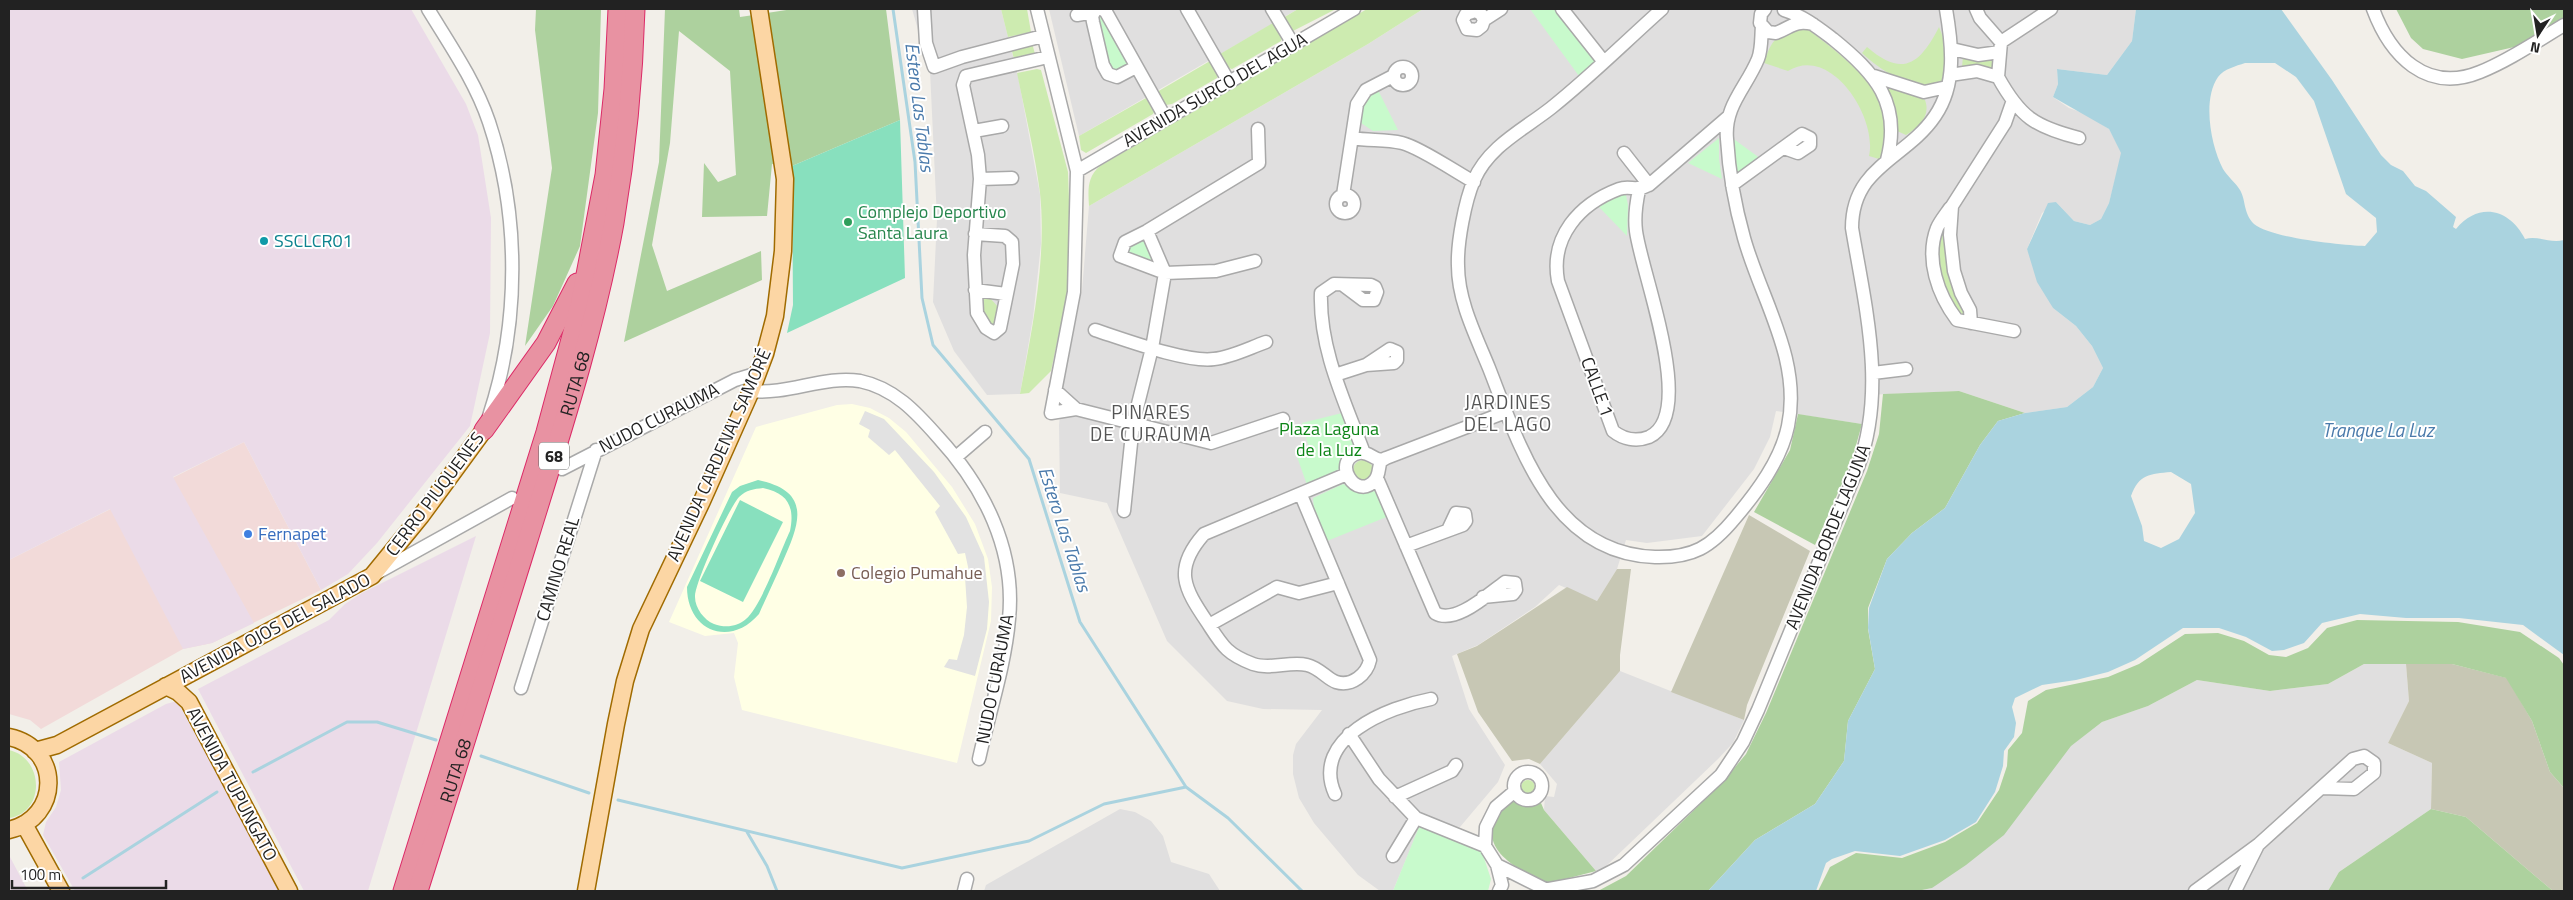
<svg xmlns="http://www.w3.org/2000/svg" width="2573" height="900" font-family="'Titillium Web',sans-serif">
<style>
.residential{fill:#e0dfdf}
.commercial{fill:#f2dad9}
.industrial{fill:#ebdbe8}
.education{fill:#ffffe5}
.construction{fill:#c7c7b4}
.grass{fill:#cdebb0}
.forest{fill:#add19e}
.park{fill:#c8facc}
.pitch{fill:#88e0be;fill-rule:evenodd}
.parking{fill:#e2e2e2}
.water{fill:#aad3df;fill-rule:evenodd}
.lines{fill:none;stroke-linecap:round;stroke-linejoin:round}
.stream{stroke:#aad3df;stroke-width:3}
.minor-casing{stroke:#a9a9a9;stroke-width:15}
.major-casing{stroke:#a06b00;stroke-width:19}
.highway-casing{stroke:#dc2a67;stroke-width:21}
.minor{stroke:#fff;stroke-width:12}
.major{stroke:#fcd6a4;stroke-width:16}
.highway{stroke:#e892a2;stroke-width:19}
.leisure-dot{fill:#2e9e5b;stroke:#fff;stroke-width:2}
.culture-dot{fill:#0f9aa8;stroke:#fff;stroke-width:2}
.shop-dot{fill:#3f7fe0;stroke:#fff;stroke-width:2}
.education-dot{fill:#8d6e63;stroke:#fff;stroke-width:2}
.labels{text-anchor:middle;stroke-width:4;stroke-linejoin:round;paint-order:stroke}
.shield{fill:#fff;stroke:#646464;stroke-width:1}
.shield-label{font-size:16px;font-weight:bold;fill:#222}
.street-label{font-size:18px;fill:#222;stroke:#fff}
.leisure-label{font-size:18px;fill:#27864d;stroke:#fff;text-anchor:start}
.culture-label{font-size:18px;fill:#0d838f;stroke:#fff;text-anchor:start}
.park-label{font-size:18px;fill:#0c8416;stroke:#fff}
.shop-label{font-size:18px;fill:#366cbe;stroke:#fff;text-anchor:start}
.education-label{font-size:18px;fill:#785e54;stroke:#fff;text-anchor:start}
.water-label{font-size:19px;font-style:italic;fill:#4a7aab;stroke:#fff}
.neighbourhood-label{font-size:19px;letter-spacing:1px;fill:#555;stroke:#fff}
</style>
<rect width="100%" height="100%" fill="#f2efe9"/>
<path class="residential" d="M912 9H1001L1018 76 1040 194 1041 244 1033 318 1020 394 987 395 954 351 933 302 937 219 930 71Z
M1049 9H1298L1079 136Z
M1423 9H2136L2132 41 2107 75 2057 69 2058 84 2053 97 2069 108 2086 114 2109 129 2122 153 2109 203 2101 219 2090 225 2074 221 2056 202 2042 213 2027 249 2053 308 2076 326 2092 346 2103 368 2093 387 2067 407 2025 413 1959 391 1866 395 1862 424 1776 411 1770 437 1754 469 1702 536 1647 543 1626 540 1617 569 1597 601 1559 585 1535 607 1478 645 1452 656 1469 709 1505 765 1498 782 1460 827 1453 826 1451 837 1419 828 1393 891H1380L1358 875 1314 823 1299 798 1293 774V755L1296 744 1322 710 1263 709 1227 701 1167 641 1107 503 1060 493 1059 425 1063 387 1082 290 1089 206 1368 44Z
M2364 664H2406L2409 701 2388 743 2432 763 2431 809 2339 872 2328 891H1917L1932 888 2042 783 2070 746 2102 722 2148 706 2197 680 2270 691 2328 684Z
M1620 671 1744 720 1733 743 1718 759 1604 868 1596 871 1544 810 1545 796 1554 797 1557 784 1540 764Z
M1120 809 1135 812 1151 821 1163 836 1171 862 1209 874 1220 891H984L986 885Z"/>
<path class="commercial" d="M244 442 321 590 212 643 183 649 41 729 30 720 9 714V560Z"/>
<path class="industrial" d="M9 9H411L466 104 478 135 491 218 490 333 470 426 377 543 348 574 321 590 244 442 173 477 254 623 212 643 183 649 110 509 9 560Z
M476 536 368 891H304L198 689 329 620 345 604 362 593Z
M177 701 281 891H75L43 835 46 822 56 807 61 790 59 762 166 704Z
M9 857H10L28 891H9Z"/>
<path class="education" d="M852 404 870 408 889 418 906 432 952 487 975 524 988 559 992 587 991 621 957 763 742 710 734 677 738 643 734 633 705 636 669 622 756 427 837 405Z"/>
<path class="construction" d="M1749 515 1810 551 1747 705 1744 720 1671 692Z
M1617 569H1631L1620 655V671L1540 764 1529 759 1512 761 1478 712 1457 654 1477 646 1567 587 1597 601Z
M2364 664H2452L2507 678 2532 721 2550 772 2564 788V891H2553L2466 817 2431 809 2432 763 2388 743 2409 701 2406 664Z"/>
<path class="grass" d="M1001 9H1027L1031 32 1008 37Z
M1298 9H1336L1293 31 1283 18Z
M1367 9H1423L1368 44 1089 206C1088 190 1087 177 1100 166Z
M1273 23 1282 37 1281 41 1232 69 1228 68 1220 54Z
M1939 27C1948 46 1947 66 1940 86 1910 88 1883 73 1862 53L1867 47C1903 78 1920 64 1939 27Z
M1800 28 1808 29C1841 56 1891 88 1886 137 1885 146 1884 152 1879 159L1869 156C1878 118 1831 44 1788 71L1764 63C1772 38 1776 36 1800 28Z
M1032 43 1035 54 1014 59 1011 48Z
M1963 56 1994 58V69L1962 67Z
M1210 61 1218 75 1217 78 1172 104 1166 105 1157 92Z
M1037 69 1041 70 1068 172 1070 226 1068 290 1051 371 1029 393 1020 394C1032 329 1047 259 1040 193 1035 153 1025 113 1017 73Z
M1887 86 1925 100C1931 116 1919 127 1906 135L1897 131 1885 87Z
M1146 98 1154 112 1153 114 1086 153 1081 150 1079 136Z
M1941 230 1946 231 1966 313 1962 317 1942 288 1937 249Z
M990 298 999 308 995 325 991 327 980 306 984 299Z
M1353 470a10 10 0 1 1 20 0a10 10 0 1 1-20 0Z
M9 750C44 758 46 812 9 818Z
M1521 787a7 7 0 1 1 14 0a7 7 0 1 1-14 0Z"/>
<path class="forest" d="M536 9H601L598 113 580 246 553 306 525 346 552 168 535 30Z
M665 9H739L740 17 793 9H886L900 120 792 166 772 164 767 216 702 217 704 163 718 182 736 175 730 71 679 31 670 143 652 245 667 291 761 251 762 280 624 342 659 162Z
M2396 9H2564V25L2523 45 2462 59 2423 49 2411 38Z
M1959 391 2025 413 1998 421 1980 445 1945 508 1912 533 1887 559 1868 608V629L1875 669 1848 721 1844 761 1815 804 1755 840 1708 891H1598L1626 876 1722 783 1746 754 1766 713 1867 471 1879 434 1883 394Z
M1798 414 1862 424 1851 463 1815 545 1754 512 1790 450Z
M2357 620 2458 622 2520 632 2559 658 2564 665V788L2550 772 2532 721 2506 678 2452 664H2364L2328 684 2270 691 2197 680 2148 706 2102 722 2071 746 2004 835 1966 865 1932 888 1917 891H1818L1830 867 1856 853 1902 858 1945 842 1977 823 1999 790 2007 766 2008 750 2022 733 2028 701 2046 690 2108 677 2139 664 2185 634 2218 633 2244 641 2269 655 2286 657 2308 648 2327 628Z
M1516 800 1531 805 1541 803 1544 810 1596 871 1546 884C1523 871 1478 852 1496 817 1501 809 1506 802 1516 800Z
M2431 809 2466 817 2553 891H2328L2339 872Z"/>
<path class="park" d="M1530 9H1555L1597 62 1579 76Z
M1101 14 1130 64 1116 73 1107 63 1096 16Z
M1378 90 1398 130 1373 131 1358 121C1360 107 1366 97 1378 90Z
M1731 137 1761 159 1735 180Z
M1719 138V159L1722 179 1688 163Z
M1618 195H1626L1628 205 1627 236 1599 207Z
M1145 240 1153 260 1127 254 1130 245Z
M1346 412 1359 446 1346 453 1339 469 1325 479 1307 485 1295 451 1309 448 1302 423Z
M1343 484 1358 492 1379 491 1389 516 1327 541 1314 510 1313 498Z
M1419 827 1481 849 1491 879 1488 891H1393Z"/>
<path class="pitch" d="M900 120 905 278 787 333 793 305 792 166Z
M758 480C812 491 800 523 783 561 775 579 767 596 759 614 730 648 687 631 687 587L732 492 740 486ZM763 488C788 493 795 507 790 531 780 552 762 605 746 619 737 627 725 628 714 624 704 620 695 608 695 597 694 584 729 508 739 497 746 490 754 489 763 488Z
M740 500 783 522 743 602 700 581Z"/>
<path class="parking" d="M865 411 884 419 934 472 966 517 984 557 989 602 987 629 975 676 944 667 949 659 957 660 964 635 967 607 965 577 970 576 965 553 958 554 935 512 940 506 895 450 889 455 868 437 870 430 859 424Z"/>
<path class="water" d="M2136 9H2281L2332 80 2381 155 2391 165 2403 171 2415 186 2426 191 2456 217 2453 227 2456 229C2479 201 2510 209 2525 239 2538 235 2550 244 2564 240V655L2523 625 2459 618H2406L2360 614 2322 623 2304 643 2284 650 2272 651 2246 637 2219 628H2183L2135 660 2108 672 2076 680 2042 685 2015 698 2012 707 2016 723 2014 737 2004 751 2003 766 1995 792 1976 822 1945 840 1900 856 1855 851 1832 859 1826 863 1816 891H1708L1755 840 1815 804 1844 761 1848 721 1875 669 1868 628 1869 608 1887 559 1912 533 1945 508 1980 445 1998 421 2025 413 2067 407 2093 387 2103 368 2092 346 2076 326 2053 308 2037 282 2027 249 2048 203 2056 202 2074 221 2090 225 2101 219 2109 203 2121 153 2109 129 2053 97 2058 84 2057 69 2107 75 2132 41ZM2245 63H2275L2296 77 2314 101 2346 194 2376 218 2377 232 2365 246C2342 245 2270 238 2254 224 2243 213 2246 200 2240 190 2235 182 2227 176 2223 169 2211 146 2202 100 2218 77 2224 69 2236 66 2245 63ZM2171 472 2191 484 2195 513 2179 539 2161 548 2144 541 2142 526 2131 496C2139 474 2150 474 2171 472Z"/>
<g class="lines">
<path class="stream" d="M893 9 915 162 922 298 933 345 1029 459 1080 622 1186 787 1228 818 1302 891
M481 756 589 793
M253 772 347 722H377L436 740
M618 800 902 868 1029 841 1104 804 1186 787
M747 832 767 866 777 891
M83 878 217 792"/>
<g class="minor-casing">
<path id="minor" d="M428 9C450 45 475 81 489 122 520 215 520 323 489 416
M924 9 926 43 934 67 962 57 1043 36
M1037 9 1077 171 1074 292 1051 413 1076 409 1211 443 1283 419
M1096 9 1092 16 1093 22 1103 65 1108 74 1117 77 1136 67
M1102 9 1106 12 1166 119
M1187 9 1229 82
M1272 9 1293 44
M1562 9 1604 62
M1662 9C1625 42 1590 77 1551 108 1523 130 1489 146 1474 180 1465 201 1457 243 1458 266 1458 301 1476 336 1489 368 1520 447 1552 554 1655 557 1693 558 1711 547 1735 518 1757 492 1781 460 1788 426 1802 360 1761 299 1744 238 1735 206 1729 173 1727 139 1724 106 1746 88 1758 59 1762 49 1761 37 1762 26
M1765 9 1761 14 1760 23 1768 32 1776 33C1792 27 1794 20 1813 24
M1976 9 1980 18 2001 42
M2373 9C2390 55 2426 94 2480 72 2510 60 2537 41 2564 25
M1784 10C1803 16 1817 27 1833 39 1875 73 1902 103 1887 160
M1077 15 1094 12
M1484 20 1481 14 1475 11 1466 14 1463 20 1467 29 1477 30 1482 26 1484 20 1501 9
M1952 49 1978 55 2000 52
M1394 76a9 9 0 1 1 18 0a9 9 0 1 1-18 0Z
M1950 75 1977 71 1998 77
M1874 76 1924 92 1947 87
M1998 77C2020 117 2035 127 2079 138
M1998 77 2001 42 2051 9
M974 131 1002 126
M1352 138C1369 141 1385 139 1402 143 1419 147 1456 172 1474 182
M1624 153 1649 185
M1077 171 1354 9
M980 179 1012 178
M1732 185 1802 134 1810 138V145L1798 153 1784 148
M1639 190C1636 204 1634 216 1636 231 1641 272 1698 415 1649 437 1636 442 1623 439 1613 431L1558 281C1550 237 1579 204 1619 189 1630 185 1636 192 1649 185L1728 117
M1336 204a9 9 0 1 1 18 0a9 9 0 1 1-18 0Z
M1343 195 1357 104 1366 90 1393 76
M1950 208C1946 214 1940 221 1937 228 1925 259 1938 295 1957 320L2014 331
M975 234 1005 236 1012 242 1013 264 1000 328 994 333 986 328 977 313 974 255 980 179 978 155 963 85 966 76 1048 57
M1255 261 1216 271 1165 273 1120 256 1125 242 1147 231 1259 163 1258 129
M1343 285 1363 300H1374L1377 292 1375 287 1371 285 1334 284 1321 293C1319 349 1345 402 1364 453
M975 290 1006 294
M1971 323 1970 310 1961 293 1954 271 1950 235 1952 206 2005 123 2012 103
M1095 330C1123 339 1187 363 1214 359 1232 357 1249 348 1266 342
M1873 373 1906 369
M1335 375 1366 365 1394 363 1397 360V352L1390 349 1366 365
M1055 390 1076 409
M751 391C788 395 825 375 860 381 894 388 916 412 938 437 984 487 1016 550 1009 619 1005 666 989 713 979 759
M956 457 985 432
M1386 458 1381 461C1378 467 1380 474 1375 480 1356 503 1330 459 1359 453 1368 451 1373 459 1381 460L1506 412
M562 469 735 380 758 373
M1377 478 1435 613C1455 625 1487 595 1505 582L1515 583 1516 590 1513 594 1483 597
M1301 495 1370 660C1367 674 1352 687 1336 682 1327 679 1320 668 1307 665 1290 661 1270 670 1253 664 1226 654 1222 645 1207 622 1184 588 1173 569 1204 534L1347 474
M1124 511 1133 424 1152 348 1165 273 1147 231
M1406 546 1463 525 1466 521 1465 514 1456 513 1448 530
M377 573 512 498
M1209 625 1277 587 1299 593 1338 583
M521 688 596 450
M1349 734 1379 779 1416 818 1485 846
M1514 786a14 14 0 1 1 28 0a14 14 0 1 1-28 0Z
M1335 794C1310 738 1388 707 1431 699
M1395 797 1452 771 1456 765
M1393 856 1416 818
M1497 865 1547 890
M964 891 967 879
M1499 891 1502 885 1497 865 1485 846 1486 827 1496 807 1515 791
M1538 891 1593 881 1624 865 1721 775 1743 742 1758 710 1858 467C1887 390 1865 306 1852 228 1852 166 1906 159 1935 116 1957 84 1952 44 1946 9
M2195 891 2259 844 2353 759 2364 756 2374 763V773L2354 789 2322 788
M2235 891 2257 847"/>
</g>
<g class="major-casing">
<path id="major" d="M166 686 178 692 189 702 289 891
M9 737C62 748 61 818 9 830
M35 751 57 745 372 576 421 516 484 430
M24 824 61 891
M586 891 616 724 625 681 641 629 702 501 751 391 765 354 775 316 783 251 785 179 759 9"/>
</g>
<g class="highway-casing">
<g id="highway">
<path d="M484 430 546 343 577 283"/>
<path d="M403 891 546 432 580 306 605 175 614 89 618 9"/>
<path id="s1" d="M418 891C454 776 491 661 526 546 559 439 594 333 614 223 626 152 633 81 635 9"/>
</g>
</g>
<use href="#minor" class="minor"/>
<use href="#major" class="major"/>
<use href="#highway" class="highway"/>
</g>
<circle class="leisure-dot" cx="848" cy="222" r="5"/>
<circle class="culture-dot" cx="264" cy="241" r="5"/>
<circle class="shop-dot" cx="248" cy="534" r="5"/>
<circle class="education-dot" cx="841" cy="573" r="5"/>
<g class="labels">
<rect class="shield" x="539" y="442.5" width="30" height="27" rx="4"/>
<g class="shield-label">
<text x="554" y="462">68</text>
</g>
<g class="street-label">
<text transform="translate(1215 90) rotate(-30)" y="6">AVENIDA SURCO DEL AGUA</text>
<text dy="6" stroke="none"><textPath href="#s1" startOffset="531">RUTA 68</textPath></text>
<text transform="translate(1597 387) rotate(70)" y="6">CALLE 1</text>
<text transform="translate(659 418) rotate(-27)" y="6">NUDO CURAUMA</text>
<text transform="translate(719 455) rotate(-66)" y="6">AVENIDA CARDENAL SAMORÉ</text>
<text transform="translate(435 494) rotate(-53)" y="6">CERRO PIUQUENES</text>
<text transform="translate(1828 537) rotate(-68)" y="6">AVENIDA BORDE LAGUNA</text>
<text transform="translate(558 569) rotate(-73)" y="6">CAMINO REAL</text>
<text transform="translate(275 628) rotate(-28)" y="6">AVENIDA OJOS DEL SALADO</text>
<text transform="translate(995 679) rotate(-79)" y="6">NUDO CURAUMA</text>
<text dy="6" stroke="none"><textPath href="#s1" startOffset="126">RUTA 68</textPath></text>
<text transform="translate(232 784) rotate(62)" y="6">AVENIDA TUPUNGATO</text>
</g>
<g class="leisure-label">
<text x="858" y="218">Complejo Deportivo<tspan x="858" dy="21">Santa Laura</tspan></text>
</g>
<g class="culture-label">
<text x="274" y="247">SSCLCR01</text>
</g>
<g class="park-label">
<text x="1329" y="435">Plaza Laguna<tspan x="1329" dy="21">de la Luz</tspan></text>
</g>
<g class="shop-label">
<text x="258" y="540">Fernapet</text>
</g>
<g class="education-label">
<text x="851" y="579">Colegio Pumahue</text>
</g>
<g class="water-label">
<text transform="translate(920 107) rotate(83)" y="7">Estero Las Tablas</text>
<text x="2378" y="437">Tranque La Luz</text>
<text transform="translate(1065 529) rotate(72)" y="7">Estero Las Tablas</text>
</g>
<g class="neighbourhood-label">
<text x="1508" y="409">JARDINES<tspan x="1508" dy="22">DEL LAGO</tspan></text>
<text x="1151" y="419">PINARES<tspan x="1151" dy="22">DE CURAUMA</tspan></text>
</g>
</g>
<rect width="2573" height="900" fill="none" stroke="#222222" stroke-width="20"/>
<g transform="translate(2538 35) rotate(192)" stroke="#ffffff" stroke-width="4" paint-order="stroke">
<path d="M0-4L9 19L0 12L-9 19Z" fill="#222222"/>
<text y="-8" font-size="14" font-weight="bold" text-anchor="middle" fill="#222222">N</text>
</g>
<path d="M12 880v8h154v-8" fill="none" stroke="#222222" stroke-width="2.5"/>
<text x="20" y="880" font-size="15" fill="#222222" stroke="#ffffff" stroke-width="4" paint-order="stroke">100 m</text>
</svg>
